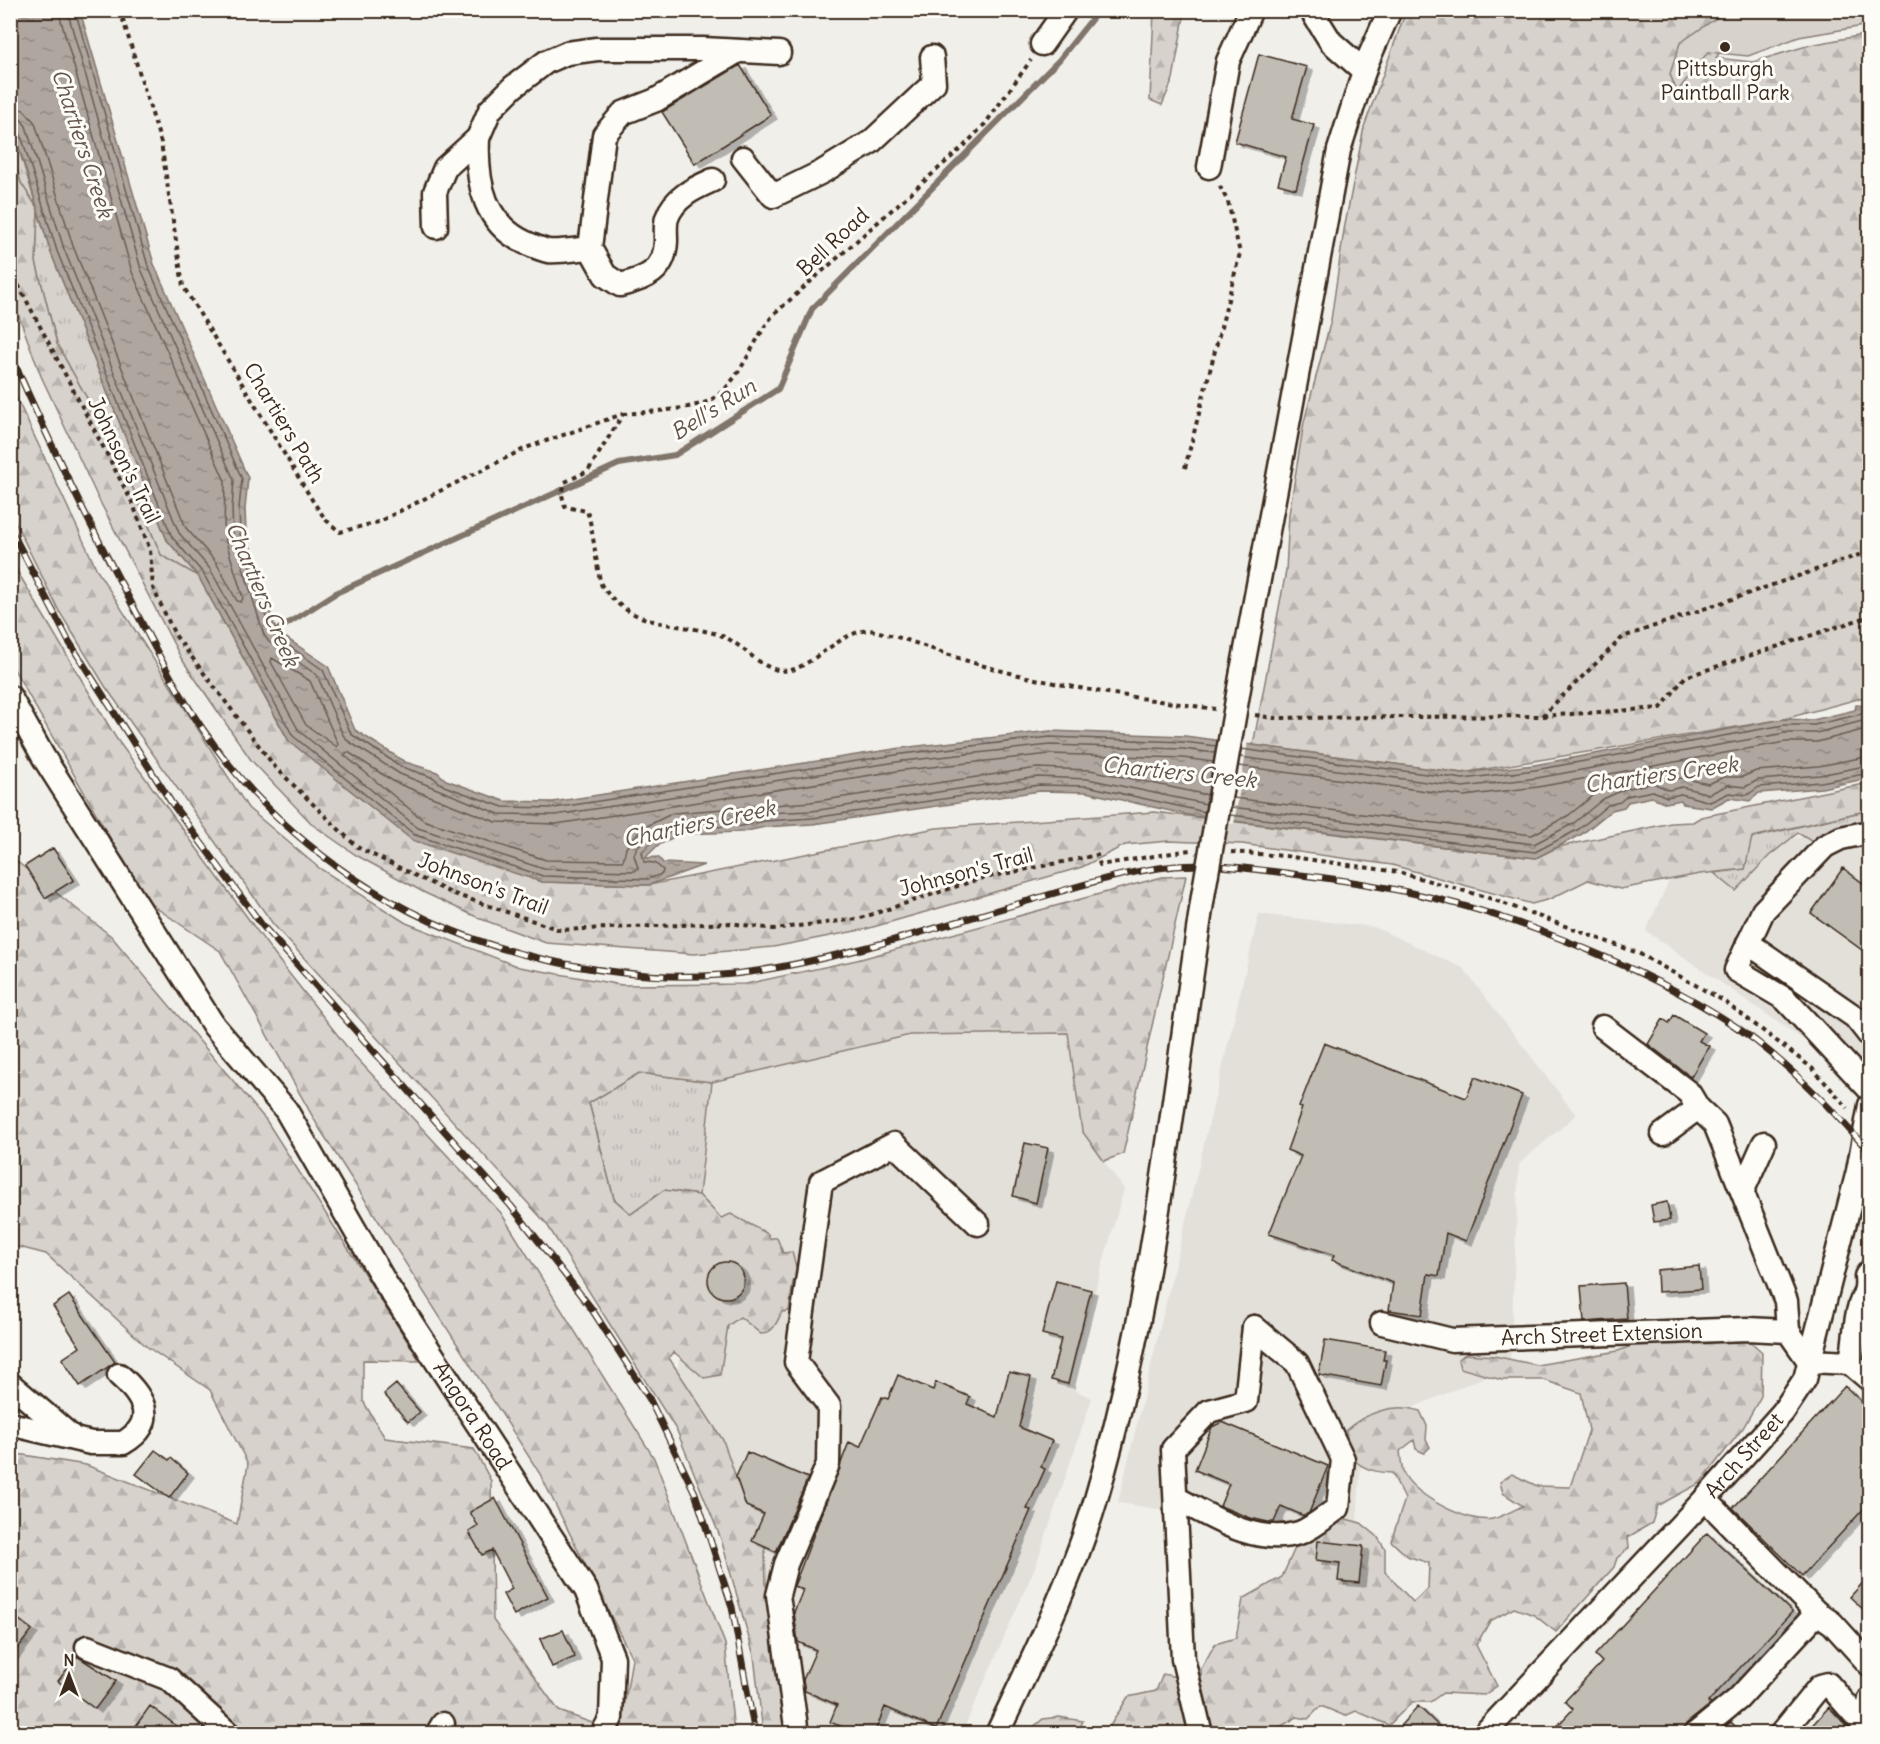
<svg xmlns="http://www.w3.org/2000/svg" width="1880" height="1744" font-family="Delius,sans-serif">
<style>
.built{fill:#e3e0da}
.grass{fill:url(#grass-tufts);stroke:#897e75;stroke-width:1.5}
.forest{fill:url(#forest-firs);stroke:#897e75;stroke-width:1.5}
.pitch{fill:#d7d2cc;stroke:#897e75;stroke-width:1.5}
.water{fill:url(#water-ripples);stroke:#80746b;stroke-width:1.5}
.pier{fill:#f1efea}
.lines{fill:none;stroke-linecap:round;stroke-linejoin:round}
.shore{stroke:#695c52;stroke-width:1.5}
.stream{stroke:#80746b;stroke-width:6}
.building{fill:#c1bcb4;stroke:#3b2a1e;stroke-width:1.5;filter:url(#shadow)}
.minor-casing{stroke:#3b2a1e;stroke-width:27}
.path{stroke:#3b2a1e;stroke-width:4;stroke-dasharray:4.5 4.5;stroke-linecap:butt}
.minor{stroke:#fdfcf7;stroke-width:22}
.rail-casing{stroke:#3b2a1e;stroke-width:7}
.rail{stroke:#fdfcf7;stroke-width:4.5;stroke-dasharray:14;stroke-linecap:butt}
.minor-bridge-casing{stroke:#3b2a1e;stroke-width:27;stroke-linecap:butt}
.minor-bridge{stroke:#fdfcf7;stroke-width:22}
.poi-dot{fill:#3b2a1e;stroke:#fdfcf7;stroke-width:2}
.labels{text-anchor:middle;stroke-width:6;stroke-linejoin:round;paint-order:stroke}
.poi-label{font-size:21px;fill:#3b2a1e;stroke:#fdfcf7}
.street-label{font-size:21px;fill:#3b2a1e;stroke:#fdfcf7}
.water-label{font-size:22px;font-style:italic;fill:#63554b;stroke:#fdfcf7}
</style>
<defs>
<pattern id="grass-tufts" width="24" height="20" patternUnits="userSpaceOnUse" patternTransform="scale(1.5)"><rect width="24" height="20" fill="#d7d2cc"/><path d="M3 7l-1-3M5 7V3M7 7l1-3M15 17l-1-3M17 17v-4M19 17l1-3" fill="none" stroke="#b9b4af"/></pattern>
<pattern id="forest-firs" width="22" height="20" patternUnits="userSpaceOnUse" patternTransform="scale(1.5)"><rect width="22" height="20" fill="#d7d2cc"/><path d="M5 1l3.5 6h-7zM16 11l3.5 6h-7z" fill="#b9b4af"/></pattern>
<pattern id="water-ripples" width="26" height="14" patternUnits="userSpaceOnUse" patternTransform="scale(1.5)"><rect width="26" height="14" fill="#aea69f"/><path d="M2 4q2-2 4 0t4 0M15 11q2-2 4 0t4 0" fill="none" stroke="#8f8781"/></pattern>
<filter id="shadow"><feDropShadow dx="6" dy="4" stdDeviation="0" flood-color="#0004"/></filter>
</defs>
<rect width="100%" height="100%" fill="#f1efea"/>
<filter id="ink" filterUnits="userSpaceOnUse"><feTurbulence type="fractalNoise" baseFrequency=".0167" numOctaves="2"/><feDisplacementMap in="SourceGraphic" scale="12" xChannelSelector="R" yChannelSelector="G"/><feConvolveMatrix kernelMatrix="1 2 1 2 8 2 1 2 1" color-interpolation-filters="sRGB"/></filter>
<g filter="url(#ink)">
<path class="built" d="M1869 823V1085L1646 931 1677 863Z
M1259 914 1374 927 1463 968 1576 1115 1519 1164 1510 1366 1363 1429 1356 1538 1118 1503Z
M1069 1033 1082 1131 1124 1189 1068 1387 1092 1398 1036 1565 962 1733H793L676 1384 712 1082 910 1035Z"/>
<path class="grass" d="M10 121 51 253 167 540 198 576 161 555 120 458 57 344 36 262 38 210 21 183 11 149Z
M1869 810V825L1814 843 1798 833 1769 856 1736 891 1714 873 1745 869 1751 838Z
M639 1073 712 1082 699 1195 664 1190 631 1214 614 1199 589 1103Z"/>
<path class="forest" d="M1154 11H1185L1173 79 1162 105 1150 100Z
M1406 11H1759L1739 22 1716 58 1753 62 1810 45 1869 34V696L1784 719 1462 773 1253 745 1286 571 1289 514 1304 422 1331 320 1344 230 1364 127Z
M10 149 21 183 38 209 36 262 57 344 120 458 161 555 198 576 287 738 542 882 649 885 936 828 1154 812 1536 858 1558 847 1671 823 1693 822 1701 817 1869 783V810L1752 837 1745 869 1700 874 1620 889 1588 880 1550 899 1532 904 1392 865 1242 844 1169 841 1125 845 1082 867 866 929 773 947 694 954 546 943 481 919 425 893 356 855 313 825 251 760 181 658 97 496 41 376 11 295Z
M10 384 98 572 248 808 319 868 406 923 519 967 622 985 746 984 857 960 1162 877 1186 876 1123 1154 1104 1161 1082 1131 1068 1033 910 1035 712 1082 639 1073 589 1103 614 1199 631 1214 664 1190 699 1195 721 1218 731 1214 768 1234 769 1238H777L783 1253 792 1252 798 1274 793 1282 789 1311 782 1312C777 1321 774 1333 761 1334L740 1317 728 1326 720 1375 704 1378 674 1352 669 1358 723 1440 746 1506 764 1514 766 1585 779 1635 788 1733H763L754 1656 721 1539 677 1431 546 1223 273 924 105 686 59 611 11 514Z
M10 559 116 738 277 958 351 1052 501 1213 654 1458 725 1644 734 1733H620L632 1658 540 1474 318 1126 220 951 146 901 11 664Z
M11 857 111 936 266 1120 420 1361 363 1360V1401L385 1438 474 1449 491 1481 493 1620 559 1711 620 1733H11V1453L86 1465 237 1524 248 1464 210 1390 146 1346 46 1254 11 1245Z
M1750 1341 1762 1352 1761 1396 1743 1428 1700 1483 1657 1506 1652 1523 1628 1537 1629 1548 1617 1558 1614 1567 1556 1632 1534 1615 1514 1608 1490 1621 1476 1645 1497 1686 1484 1695 1443 1693 1430 1702H1412L1389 1725 1356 1711 1345 1716 1321 1706 1308 1719 1297 1717 1269 1733 1105 1734 1128 1697 1156 1691 1163 1674 1177 1677 1202 1699 1201 1669 1215 1644 1236 1638 1243 1599 1282 1577 1299 1539 1346 1519 1361 1523 1377 1536 1385 1549V1572L1413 1602 1428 1589 1429 1563 1407 1556 1391 1541 1405 1499 1392 1473C1363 1472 1344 1461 1346 1430 1366 1413 1394 1402 1420 1411L1427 1426 1426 1440 1430 1447 1424 1453 1416 1449 1414 1440 1400 1451C1401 1458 1401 1468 1404 1474 1415 1496 1469 1524 1492 1519 1502 1517 1513 1510 1523 1506L1503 1493 1500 1482 1512 1474 1537 1486 1570 1487 1589 1430 1581 1393 1544 1380H1502L1460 1368 1458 1360 1465 1354 1494 1356 1537 1365 1618 1351 1640 1343Z
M1059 1717 1083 1721 1077 1733H1026L1043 1719Z"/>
<path class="pitch" d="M1728 10 1869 11V25L1799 37 1748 56 1708 52 1677 92 1670 74 1680 43Z"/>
<path class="water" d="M10 11H80L154 264 248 478 245 509 246 532 276 631 328 666 355 730 405 762 437 772 446 780 504 801 553 802 901 748 1050 731 1185 736 1462 773 1534 765 1784 719 1813 720 1855 710 1856 705 1869 706V778L1822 788 1759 793 1750 801 1729 798 1711 808 1683 804 1681 800 1666 803 1652 797 1628 802 1624 807 1612 810 1582 834 1536 858 1193 816 1086 792 1040 791 813 824 765 827 742 832 679 834 657 846 645 858 658 857 663 863 704 865 649 885 542 882 412 840 289 741 198 576 167 540 51 253 11 121Z"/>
<path class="pier" d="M1220 738 1248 741 1234 824 1206 821Z"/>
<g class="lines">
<path class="shore" d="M67 10 141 269 234 480 232 509 233 535 264 635 269 642 317 675 343 735 348 741 400 774 499 814 555 815 903 761 1050 745 1183 749 1215 753
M75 10 148 266 242 479 239 508 240 534 271 633 323 670 351 734 402 767 434 778 444 786 503 807 554 808 902 754 1050 737 1184 742 1216 746
M10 107 24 110 35 123 73 246 186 528 216 562 237 601 241 602 243 598 224 535 225 481 132 272 58 10
M10 116 20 118 26 126 64 249 179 533 210 569 299 731 418 828 544 869 635 871 638 868 634 855 637 847 649 835 676 821 740 819 764 813 812 811 1038 777 1088 779 1206 804
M10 124 19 129 57 251 172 537 203 573 293 736 415 835 543 876 648 879 662 874 663 870 655 863 644 862 642 852 653 841 678 828 741 826 765 821 813 818 1039 785 1087 786 1205 812
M272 658 310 681 338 744 337 747 306 725 271 662Z
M1241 749 1463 779 1535 770 1784 725H1814L1870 712
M1240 757 1463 787 1537 778 1785 733H1816L1870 719
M1239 766 1464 796 1538 787 1785 742H1817L1870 728
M1208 795 1090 770 1037 768 811 802 673 813 645 827 632 839 626 848 623 861 546 860 423 820 344 755 348 752 396 783 496 822 556 824 904 770 1050 754 1183 758 1213 762
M1233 798 1532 835 1569 815 1600 790 1623 780 1654 774 1669 780 1683 778 1708 784 1724 777H1742L1756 771 1819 766 1870 756
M1231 807 1534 844 1574 823 1603 799 1625 789 1653 783 1669 790 1682 787 1709 794 1728 785 1745 787 1758 780 1820 775 1870 765
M1230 815 1535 852 1579 829 1608 805 1620 802 1627 796 1653 791 1667 797 1681 794 1710 802 1729 793 1747 795 1759 787 1821 782 1870 773"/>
<path class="stream" d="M276 631 336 593 619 464 675 455 778 389 812 309 1059 60 1099 10"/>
</g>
<path class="building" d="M1259 54 1307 67 1292 119 1314 125 1296 189 1278 184 1286 157 1235 142Z
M740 65 771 115 695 164 662 112Z
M53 848 74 880 45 898 25 866Z
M1843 868 1869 888V955L1811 913Z
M1674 1015 1704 1033 1699 1041 1709 1046 1691 1077 1648 1044 1663 1019 1669 1023Z
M1324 1043 1466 1098 1475 1077 1522 1095 1466 1241 1446 1233 1439 1276 1428 1274 1422 1315 1389 1310 1393 1283 1332 1260 1334 1255 1269 1234 1301 1156 1287 1150 1302 1108 1299 1107Z
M1025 1143 1048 1148 1036 1203 1013 1196Z
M1667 1202 1670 1220 1654 1222 1651 1205Z
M708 1280a18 18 0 1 1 36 0a18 18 0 1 1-36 0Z
M1699 1266 1701 1289 1658 1292 1657 1270Z
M1056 1281 1091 1290 1068 1384 1051 1380 1061 1339 1042 1334Z
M1624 1283 1627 1319 1584 1322 1581 1286Z
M69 1295 115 1362 80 1386 62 1359 80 1347 53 1306Z
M1325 1340 1385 1350 1383 1360H1386L1381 1386 1319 1375Z
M1009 1372 1031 1377 1019 1427 1052 1441 1041 1467 1045 1469 1027 1509 1031 1510 936 1729 885 1707 874 1734H841L843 1727 830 1722 837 1705 805 1691 803 1680 816 1650 798 1642 794 1612 803 1590 794 1586 849 1442 860 1447 882 1397 888 1399 898 1375 933 1390 936 1382 970 1397 967 1404 997 1417Z
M396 1384 420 1412 408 1422 384 1394Z
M1845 1386 1869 1409V1503L1802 1576 1733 1508Z
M1222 1422 1328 1466 1309 1513 1304 1516 1281 1506 1274 1522H1268L1250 1518 1220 1506 1229 1484 1195 1470 1212 1427Z
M155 1450 169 1460 171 1458 188 1473 169 1498 136 1474Z
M747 1452 808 1478 776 1552 752 1541 764 1514 746 1506 736 1477Z
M495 1498 548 1597 514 1615 503 1594 512 1589 492 1550 482 1555 469 1532 478 1526 470 1512Z
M1707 1533 1792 1612 1708 1702 1711 1704 1686 1724 1682 1734H1550L1573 1709 1565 1701 1602 1662 1595 1655Z
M1318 1541 1363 1546 1359 1583 1338 1581 1340 1563 1316 1560Z
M1869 1576V1615L1850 1597Z
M10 1613 32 1630 10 1658Z
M563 1630 575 1657 552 1667 540 1639Z
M77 1656 116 1681 95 1709 58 1681Z
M150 1706 187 1734H130Z
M1418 1706 1447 1734H1393Z
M1829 1707 1854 1734H1804Z
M1731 1722 1743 1734H1717Z"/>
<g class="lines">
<g class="minor-casing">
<g id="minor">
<path d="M1311 10 1331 42 1364 71"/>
<path d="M1042 44 1066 10"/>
<path d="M478 138C476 183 484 227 531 245 536 247 543 250 548 251 561 252 577 249 590 248"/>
<path d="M743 158 773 196 822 172 871 142 934 83 932 57"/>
<path d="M1209 167 1228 61 1251 10"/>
<path d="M713 180C695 188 674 197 667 218 665 224 666 235 666 241 665 271 646 279 620 285L605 275 590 248 604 135 623 113 656 100 738 51"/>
<path d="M436 227 435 192 445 168 478 138 490 110 513 87 546 62 567 53 597 49H703L779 53"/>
<path d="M1242 671 1339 150 1367 62 1390 10"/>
<path id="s1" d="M10 697 44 758 214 1026 286 1110 386 1284 586 1590 613 1658 611 1718 602 1734"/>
<path d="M1870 832 1841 838 1825 846 1763 911 1736 970 1785 999 1870 1090"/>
<path d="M1748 943 1855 1017 1870 1036"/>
<path d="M1603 1027 1689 1093 1698 1108 1715 1124 1786 1301 1788 1331"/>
<path d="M1663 1134 1698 1108"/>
<path d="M1743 1190 1764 1143"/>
<path id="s2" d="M1382 1323 1452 1340 1748 1329 1788 1331 1809 1361 1850 1363C1855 1346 1854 1329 1858 1312 1861 1296 1868 1295 1866 1276L1870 1271"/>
<path d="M1850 1363 1870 1380"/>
<path d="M10 1384 71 1436"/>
<path d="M10 1424 91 1443H123C159 1422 144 1397 119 1375"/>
<path d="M1176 1498C1212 1517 1255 1546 1299 1533 1312 1529 1326 1516 1338 1508L1343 1459 1297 1363 1254 1327"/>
<path d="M1817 1613 1832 1623 1870 1665"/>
<path d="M87 1647 169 1679 229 1734"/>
<path d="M437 1734 443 1724"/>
<path d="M797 1734 778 1595 786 1564 828 1464 829 1406 796 1362 821 1182 894 1144 978 1224"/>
<path d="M997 1734C1033 1658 1072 1580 1096 1499 1153 1306 1173 1095 1203 896"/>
<path d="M1201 1734 1183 1659 1173 1449 1209 1411 1246 1401 1254 1327"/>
<path id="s3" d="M1484 1734 1705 1499 1783 1412 1805 1379 1858 1171 1870 1105"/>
<path d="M1695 1734 1738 1699 1817 1613 1705 1499"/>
<path d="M1781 1734 1820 1686 1828 1684 1865 1726 1870 1699"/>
</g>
</g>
<path class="path" d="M120 10 161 143 183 286 314 503 326 520 340 532 378 522 526 448 623 414 588 471 565 482 562 495 565 507 587 511C593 526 598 581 602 586 633 630 675 621 720 635 745 644 766 679 795 669 818 660 850 625 875 631 913 640 950 657 988 667 1062 688 1139 698 1215 709
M10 269 133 504 150 550 153 588 175 635 275 767 357 847 451 893 560 930 730 923 773 929 858 919 979 879 1097 855 1100 865 1190 850
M623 414C644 412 697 410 714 398 742 379 753 339 774 314L965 145 985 124 1031 60
M1185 468 1240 253 1228 202 1218 183
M1255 715 1273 718 1542 716 1661 708 1685 677 1870 616
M1542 716 1623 637 1870 551
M1231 852 1285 856 1398 872 1489 898 1638 953 1724 1001 1812 1068 1848 1108"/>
<use href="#minor" class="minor"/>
<g class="rail-casing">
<path id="rail" d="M10 353C45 433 83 512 124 589 149 636 172 684 202 728 281 845 405 928 542 959 612 975 685 982 757 971 847 957 934 928 1021 903 1072 888 1123 871 1176 866 1215 863 1262 870 1301 875 1415 888 1502 912 1607 958 1659 981 1711 1007 1756 1041 1798 1074 1835 1112 1870 1153
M10 528 68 640 171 802 262 925 511 1206 591 1308 649 1398 695 1493 732 1607 755 1734"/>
</g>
<use href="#rail" class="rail"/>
<g class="minor-bridge-casing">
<path id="minor-bridge" d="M1203 896 1242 671"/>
</g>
<use href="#minor-bridge" class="minor-bridge"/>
</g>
</g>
<circle class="poi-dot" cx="1725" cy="47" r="6"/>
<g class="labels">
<g class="poi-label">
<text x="1725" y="76">Pittsburgh<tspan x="1725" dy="24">Paintball Park</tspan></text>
</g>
<g class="street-label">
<text transform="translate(833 242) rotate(-43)" y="7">Bell Road</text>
<text transform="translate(284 423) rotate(59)" y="7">Chartiers Path</text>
<text transform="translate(124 460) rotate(64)" y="7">Johnson's Trail</text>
<text transform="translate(966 872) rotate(-15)" y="7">Johnson's Trail</text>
<text transform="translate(483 884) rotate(21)" y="7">Johnson's Trail</text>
<text dy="7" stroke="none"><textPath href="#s2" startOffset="222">Arch Street Extension</textPath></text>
<text dy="7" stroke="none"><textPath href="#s1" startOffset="856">Angora Road</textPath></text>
<text dy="7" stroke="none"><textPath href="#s3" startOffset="381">Arch Street</textPath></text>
</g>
<g class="water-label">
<text transform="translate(83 143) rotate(72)" y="8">Chartiers Creek</text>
<text transform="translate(713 409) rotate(-32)" y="8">Bell's Run</text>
<text transform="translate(263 594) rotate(67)" y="8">Chartiers Creek</text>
<text transform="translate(1179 772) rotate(6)" y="8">Chartiers Creek</text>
<text transform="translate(1661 774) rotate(-8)" y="8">Chartiers Creek</text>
<text transform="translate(699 823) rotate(-12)" y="8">Chartiers Creek</text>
</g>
</g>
<rect width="1880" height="1744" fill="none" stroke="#fdfcf7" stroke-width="36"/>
<rect x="18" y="18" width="1844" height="1708" fill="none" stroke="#3b2a1e" stroke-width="2" filter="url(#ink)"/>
<g transform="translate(69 1675)" stroke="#fdfcf7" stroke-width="4.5" paint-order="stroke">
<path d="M0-4.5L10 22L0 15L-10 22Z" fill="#3b2a1e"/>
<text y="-9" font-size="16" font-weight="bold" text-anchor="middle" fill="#3b2a1e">N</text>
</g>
</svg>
